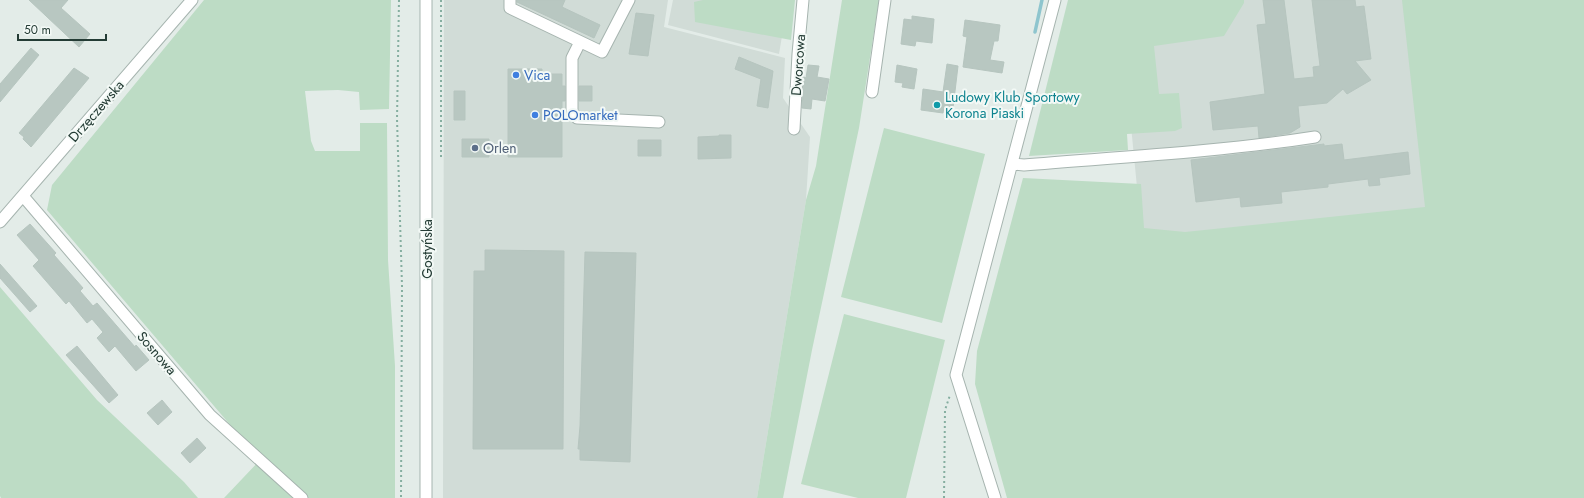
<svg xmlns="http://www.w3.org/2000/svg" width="1584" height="498" font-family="Jost,sans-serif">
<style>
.built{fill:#d1dcd7}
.green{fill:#bddcc5}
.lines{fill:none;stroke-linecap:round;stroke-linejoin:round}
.stream{stroke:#8ec5ce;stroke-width:3.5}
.building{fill:#b8c7c1;stroke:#b6c5bf}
.minor-casing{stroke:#a6b4af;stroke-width:13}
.path{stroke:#85aea0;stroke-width:2;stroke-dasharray:2 3;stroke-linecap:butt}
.minor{stroke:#fff;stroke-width:11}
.shop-dot{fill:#3f7fe0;stroke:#f3f9f6;stroke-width:1.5}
.culture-dot{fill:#0f9aa8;stroke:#f3f9f6;stroke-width:1.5}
.service-dot{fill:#5c6f8a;stroke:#f3f9f6;stroke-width:1.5}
.labels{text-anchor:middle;stroke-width:4;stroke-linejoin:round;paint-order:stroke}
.street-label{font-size:14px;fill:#243c35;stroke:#f3f9f6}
.shop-label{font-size:14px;fill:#366cbe;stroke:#f3f9f6;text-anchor:start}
.culture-label{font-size:14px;fill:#0d838f;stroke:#f3f9f6;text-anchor:start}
.service-label{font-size:14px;fill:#4e5e75;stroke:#f3f9f6;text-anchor:start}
</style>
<rect width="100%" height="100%" fill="#e3ece8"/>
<path class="built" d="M444 0H668L664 27 785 58 783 98 810 137 806 200 757 498H443Z
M673 0H788L779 54 668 25Z
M1141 0H1409L1444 207 1142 238 1131 126Z"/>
<path class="green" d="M204 0H391L389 109 360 110 359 92 338 90 305 91 311 141 315 151H360V123H387L388 260 395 366V498H224L260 460 47 210 52 185Z
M703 0H795L791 40 695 22 694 2Z
M842 0H879L859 128 812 350 783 498H757L806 200 816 166Z
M1068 0H1244V3L1224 36 1154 46 1159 94 1179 93 1182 128 1175 131 1127 134 1128 150 1029 156Z
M1402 0H1584V498H1007L975 384 977 351 1023 178 1141 184 1144 228 1185 232 1425 207Z
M884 128 985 154 942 323 841 297Z
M0 287 97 400 184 482 198 498H1L0 496Z
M844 314 945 340 906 498H858L801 484Z"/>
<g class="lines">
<path class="stream" d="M1035 32 1042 0"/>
</g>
<path class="building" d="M29 0H68L61 8 90 34 79 47Z
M517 0H565L562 7 600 25 594 38 517 2Z
M1263 0H1284L1294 79 1314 77 1313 67 1320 66 1312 0H1355L1356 7 1364 6 1371 59 1355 61 1371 80 1347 94 1343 89 1327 103 1298 106 1300 127 1290 133 1259 138 1258 126 1213 130 1210 102 1265 94 1257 25 1266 24Z
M636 13 654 15 648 56 629 54Z
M912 16 934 19 932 43 916 41 915 46 901 44 904 19 912 20Z
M965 20 1000 25 998 41H994L990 60 1004 62 1002 73 963 67 967 37 963 36Z
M31 48 39 55 0 102V84Z
M739 57 773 71 768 108 757 106 761 79 735 69Z
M947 64 958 66 953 108 944 107 943 113 921 110 923 89 943 92Z
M808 65 819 66 817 77 829 79 825 101 812 99 811 109 802 108 804 77 806 78Z
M897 65 917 69 914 89 902 87 903 83 895 82Z
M74 68 89 78 31 147 23 139 24 137 19 133Z
M508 69H542V74H562V86H565V101H562V157H508Z
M579 86H592V101H579Z
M454 91H465V120H454Z
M719 135H731V158L698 159V137L719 136Z
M462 139H489V157H462Z
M638 140H661V156H638Z
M1324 144V146L1342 144 1344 160 1408 152 1410 174 1379 178 1380 185 1369 186 1368 179 1328 184V187L1281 192 1282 203 1241 207 1240 197 1196 202 1191 160Z
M30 224 56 253 54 255 83 288 80 291 93 306 97 303 135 347 136 345 149 360 136 371 115 346 109 352 97 338 103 332 92 319 87 323 69 301 66 304 33 266 39 260 17 235Z
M485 250 564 251 563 449H473L474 271H485Z
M585 252 636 253 630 462 580 460V449H578L580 426Z
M0 264 37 306 30 312 0 278Z
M77 346 118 395 109 403 66 355Z
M162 400 172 412 158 425 147 413Z
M197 438 206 448 190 463 181 453Z"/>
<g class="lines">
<g class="minor-casing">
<path id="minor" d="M510 0V8L602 52 629 0
M580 42 572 58V112L577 118 659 122
M872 92 885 0
M794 129 798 54 803 0
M1012 164 1024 165C1121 157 1219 152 1315 137
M23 196 210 415 302 498
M0 222 192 0
M426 498V0
M995 498 956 375 1055 0"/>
</g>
<path class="path" d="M399 0 397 119 402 286 401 498
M441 157V0
M944 498 945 410 950 395"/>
<use href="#minor" class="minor"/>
</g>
<g class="shop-dot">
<circle cx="516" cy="75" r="4"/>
<circle cx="535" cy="115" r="4"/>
</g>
<circle class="culture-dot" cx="937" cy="105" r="4"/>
<circle class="service-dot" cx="475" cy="148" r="4"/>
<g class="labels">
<g class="street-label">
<text transform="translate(798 65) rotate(-86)" y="5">Dworcowa</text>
<text transform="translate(96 111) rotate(-49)" y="5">Drzęczewska</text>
<text transform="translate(427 249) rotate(-90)" y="5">Gostyńska</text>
<text transform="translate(157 353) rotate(49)" y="5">Sosnowa</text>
</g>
<g class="shop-label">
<text x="524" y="80">Vica</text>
<text x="543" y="120">POLOmarket</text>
</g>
<g class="culture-label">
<text x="945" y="102">Ludowy Klub Sportowy<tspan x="945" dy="16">Korona Piaski</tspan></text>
</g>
<g class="service-label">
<text x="483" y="153">Orlen</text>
</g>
</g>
<path d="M18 34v6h88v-6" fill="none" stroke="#243c35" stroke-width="2"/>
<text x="24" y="34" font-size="12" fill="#243c35" stroke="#f3f9f6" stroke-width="3" paint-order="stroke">50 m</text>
</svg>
